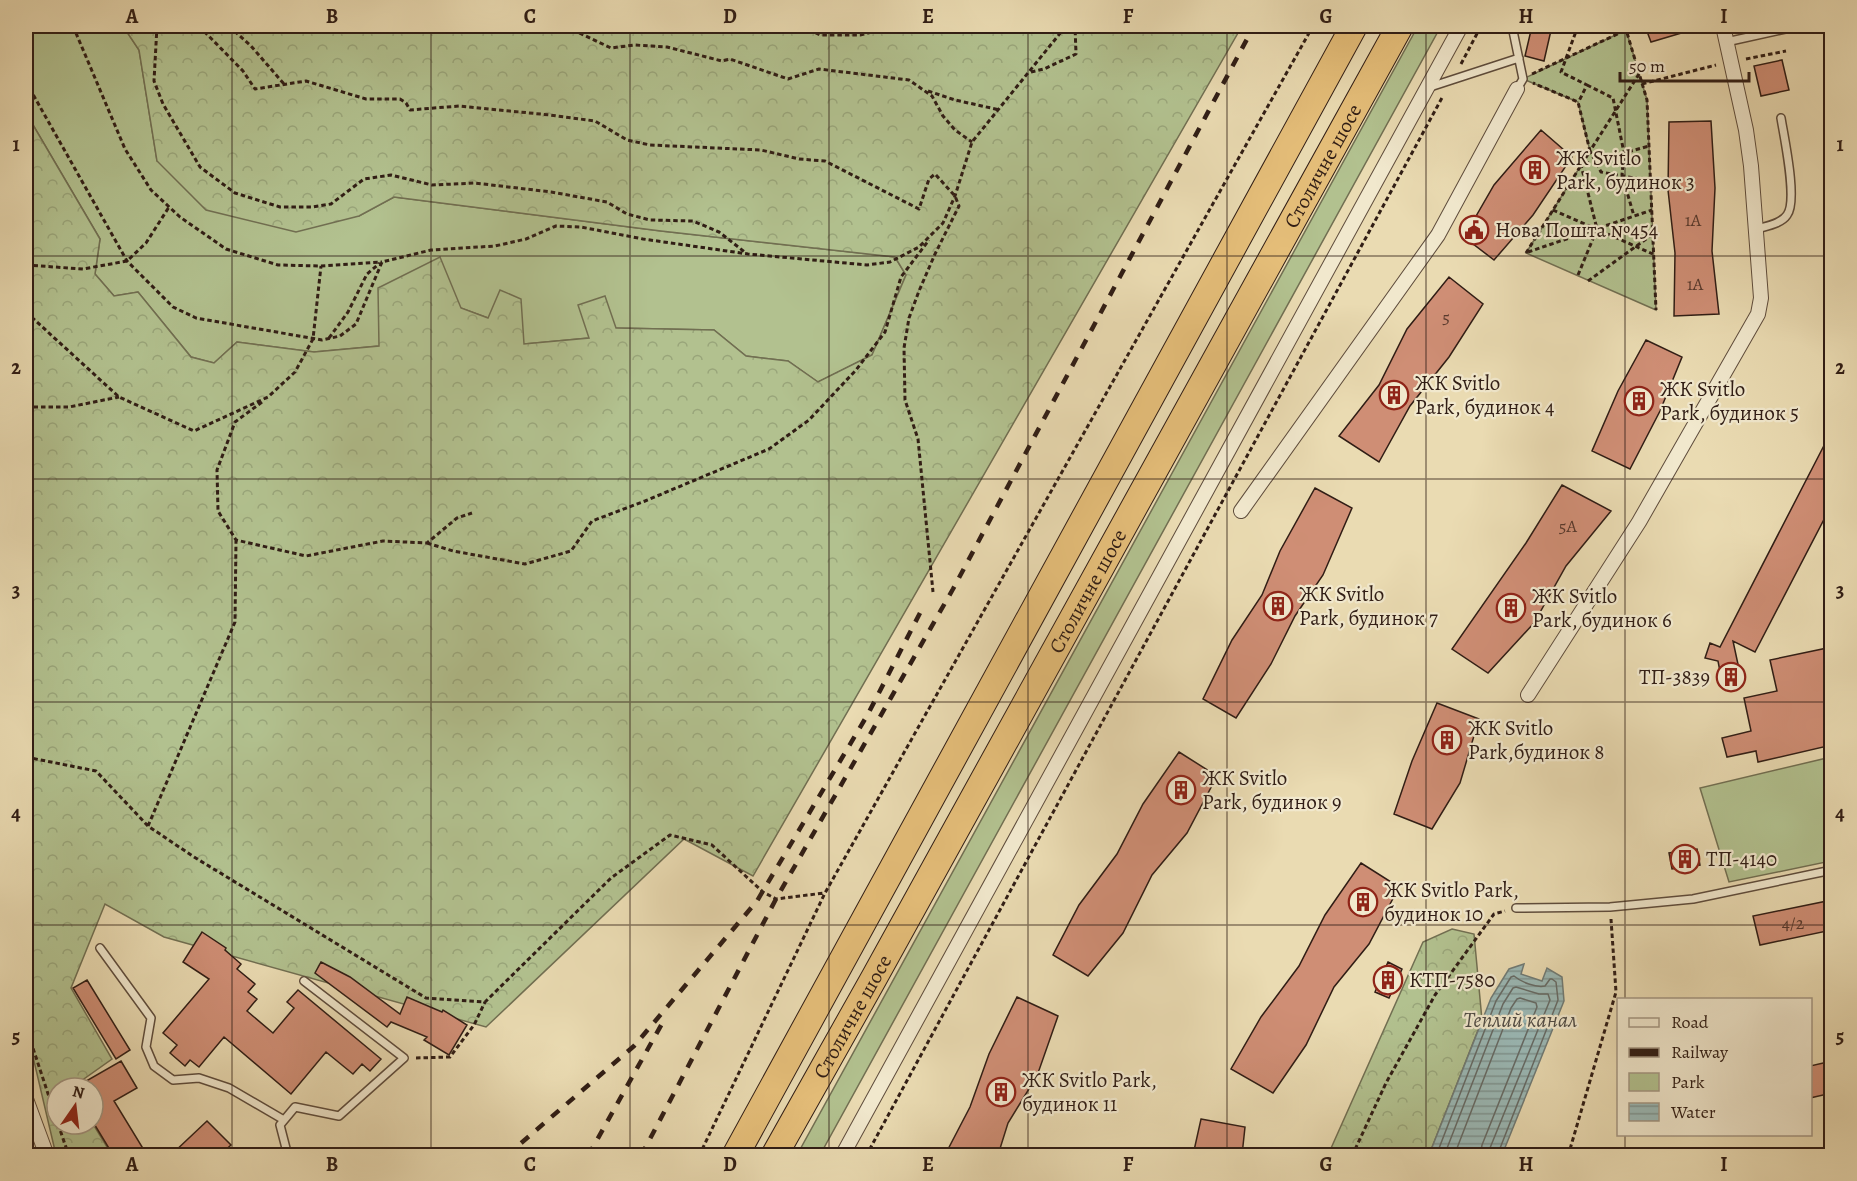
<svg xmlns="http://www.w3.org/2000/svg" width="1857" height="1181" font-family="Alegreya,serif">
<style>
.green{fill:#b2c18f;stroke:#716f52;stroke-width:1.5}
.forest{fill:url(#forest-crowns);stroke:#716f52;stroke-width:1.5}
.water{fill:url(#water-rules);stroke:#707b76;stroke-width:1.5}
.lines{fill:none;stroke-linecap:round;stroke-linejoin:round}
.shore{stroke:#666b66;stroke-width:1.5}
.building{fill:#cf8e75;stroke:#301d15;stroke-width:1.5}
.lane-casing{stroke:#5e4c3c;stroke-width:10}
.street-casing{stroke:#5e4c3c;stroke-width:16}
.highway-casing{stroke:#301d15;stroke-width:28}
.path{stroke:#301d15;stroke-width:3;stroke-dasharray:4.5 3;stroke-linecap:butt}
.lane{stroke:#f1e8cd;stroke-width:7}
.street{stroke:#f1e8cd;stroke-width:14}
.highway{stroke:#e5be79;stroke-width:26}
.rail{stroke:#301d15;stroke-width:4.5;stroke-dasharray:10 10;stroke-linecap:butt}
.grid{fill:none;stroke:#301d15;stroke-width:1.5;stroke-opacity:0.55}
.labels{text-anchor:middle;stroke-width:4.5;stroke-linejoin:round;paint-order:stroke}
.number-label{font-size:18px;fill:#58392d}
.poi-label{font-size:21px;fill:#301d15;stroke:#f1e8cd;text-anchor:start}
.street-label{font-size:21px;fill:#301d15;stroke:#f1e8cd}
.water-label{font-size:22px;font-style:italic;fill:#504c45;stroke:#f1e8cd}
.neatline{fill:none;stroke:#301d15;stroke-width:2}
.grid-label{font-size:20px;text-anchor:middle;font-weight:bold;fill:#301d15}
</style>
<defs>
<pattern id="forest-crowns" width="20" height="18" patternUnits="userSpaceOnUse" patternTransform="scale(1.5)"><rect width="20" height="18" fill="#b2c18f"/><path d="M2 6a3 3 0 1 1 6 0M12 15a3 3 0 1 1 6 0" fill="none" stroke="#99a57a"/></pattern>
<pattern id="water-rules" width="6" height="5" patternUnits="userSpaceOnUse" patternTransform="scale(1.5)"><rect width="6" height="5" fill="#9bb9b6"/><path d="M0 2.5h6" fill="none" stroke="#7f9693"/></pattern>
</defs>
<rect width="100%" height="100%" fill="#eadbb2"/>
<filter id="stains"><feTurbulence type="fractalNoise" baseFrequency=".00333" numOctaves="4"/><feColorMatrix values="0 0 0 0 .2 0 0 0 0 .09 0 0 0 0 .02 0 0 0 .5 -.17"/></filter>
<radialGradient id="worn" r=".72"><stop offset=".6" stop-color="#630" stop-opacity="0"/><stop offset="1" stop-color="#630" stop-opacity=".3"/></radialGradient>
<path class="green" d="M26 26H123L139 50 157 161 359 216 394 197 661 231 895 257 906 275 872 355 818 382 788 361 746 356 714 330 616 328 589 338 524 344 488 318 461 308 379 346 314 352 237 342 214 363 191 357 138 292 114 296 95 274 100 239 26 113Z
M1418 26H1441L820 1155H797Z
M1626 30 1647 100 1656 310 1526 253 1590 151 1578 102 1523 79Z
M1831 757V861L1729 882 1700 788Z"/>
<path class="forest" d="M123 26H1242L753 876 684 839 486 1027 164 937 105 904 71 988 112 1059 71 1088H57V1124H93L112 1155H56L26 1027V113L100 239 95 274 114 296 138 292 191 357 214 363 237 342 314 352 379 346 378 288 440 257 461 308 488 318 500 290 521 299 524 344 589 338 578 305 605 296 616 328 714 330 746 356 788 361 818 382 872 355 906 275 895 257 661 231 394 197 359 216 296 232 206 210 157 161 139 50Z
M1452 929 1474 934 1482 1020 1429 1155H1328L1423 942Z"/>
<path class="water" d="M1524 964 1521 974 1542 981 1547 968 1562 977 1564 1001 1502 1155H1429L1491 998 1509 969Z"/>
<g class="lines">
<path class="shore" d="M1436 1156 1496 1001 1511 977 1514 976C1521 982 1536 988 1545 986L1550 979H1552L1556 982 1558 1000 1497 1156
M1444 1156 1503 1004 1513 988 1516 987 1539 994H1548L1550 1000 1490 1148 1489 1156
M1454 1156 1511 1008 1517 999 1520 998 1536 1003 1537 1007 1482 1145 1480 1156"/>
</g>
<path class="building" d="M1532 26H1552L1544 61 1525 56Z
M1645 26H1694L1695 29 1651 42Z
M1782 60 1789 90 1761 96 1754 66Z
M1711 121 1715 188 1712 251 1719 314 1674 316 1675 253 1668 190 1669 122Z
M1541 130 1572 157 1533 215 1494 260 1464 237 1494 185Z
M1449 277 1483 304 1449 357 1410 406 1379 462 1339 436 1379 385 1407 329Z
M1646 340 1682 357 1660 411 1630 469 1592 451 1618 391Z
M1832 430V504L1755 652 1733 641 1742 683 1723 687 1718 661 1705 658 1710 643 1720 647Z
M1562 485 1611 511 1566 566 1534 623 1488 673 1452 649 1526 543Z
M1315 488 1352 508 1323 575 1295 616 1271 664 1236 718 1203 699 1232 640 1262 595 1280 551Z
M1832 647V745L1758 762 1756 751 1727 757 1722 738 1751 731 1744 698 1777 691 1770 660Z
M1437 703 1479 719 1460 783 1432 829 1394 814 1412 761Z
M1179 752 1217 776 1187 833 1152 875 1123 933 1088 976 1053 955 1079 905 1117 854 1143 804Z
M1697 849 1700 865 1672 869 1669 853Z
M1361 863 1399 887 1369 944 1334 987 1306 1045 1273 1093 1231 1069 1261 1017 1299 966 1325 915Z
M1832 900V930L1760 945 1753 916Z
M202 932 226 948 225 950 241 964 237 969 255 984 248 992 257 999 247 1011 273 1033 294 1008 287 1002 298 990 381 1059 370 1071 362 1064 353 1074 326 1052 291 1094 224 1037 199 1067 190 1060 185 1066 170 1053 177 1045 163 1033 209 979 183 962Z
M321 962 350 977 400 1014 407 997 442 1012 443 1010 467 1025 449 1055 424 1040 427 1037 391 1022 387 1027 315 973Z
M1388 962 1402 969 1389 998 1375 992Z
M87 980 130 1050 116 1059 73 988Z
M1017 997 1058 1016 1037 1076 1008 1123 998 1155H945L970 1107 989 1054Z
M121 1061 137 1088 114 1101 147 1155H113L93 1122V1088H74Z
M1832 1061V1093L1810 1098V1066Z
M1201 1119 1245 1127 1242 1155H1193Z
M207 1121 231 1145 220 1155H171Z"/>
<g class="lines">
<g class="lane-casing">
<path id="lane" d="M1512 26 1523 79 1517 89
M1726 42 1799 26
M1430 87 1519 58
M1757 229C1766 226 1781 224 1787 215 1798 201 1784 137 1781 118
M1516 908 1610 907 1693 899 1832 870
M100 948 151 1018 146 1047 154 1066 173 1080 199 1078 229 1088 284 1120
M288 1156 280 1125 295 1107 339 1116 404 1058 304 981"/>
</g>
<g class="street-casing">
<path id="street" d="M1241 511 1438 235 1517 89
M1528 695 1639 522 1758 314 1761 298 1751 166 1746 130 1723 26
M26 1099 47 1156
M842 1156 1461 26"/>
</g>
<g class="highway-casing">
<g id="highway">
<path d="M735 1156 1354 26"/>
<path id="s1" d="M774 1156 874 978 1400 26"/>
</g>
</g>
<path class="path" d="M73 26 125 149 151 190 180 217 226 249 278 265 321 266 382 262
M157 26 154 81 163 104 200 167 235 193 280 207H312L331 204 364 179 391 175 432 185 475 183 551 192 607 202 627 214 650 220 693 221 719 232 746 253
M199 26 243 71 255 89 306 81 366 99H400L406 103 410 110 459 106 550 115 595 121 627 140 650 145 761 150 799 159 825 161 919 209 929 179 935 174 955 196 959 206 935 254 919 291 909 318 904 348 905 400 918 439 933 592
M229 26 251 46 284 84
M471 26H477
M536 26 539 28H569L611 48 634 45 667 47 722 61 730 59 788 79 819 69 909 80 932 96 943 116 955 130 972 142
M802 26 820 35H860L880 30 913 32 960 26
M1578 26 1561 72 1587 85 1579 101
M1625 26 1647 100 1656 310
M1746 59 1786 51
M1461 64 1481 26
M1031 72 1044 69 1076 54 1075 26
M1532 74 1626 30
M1639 74 1590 151 1601 172 1651 181
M26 82 127 261 173 307 196 318 322 340 340 336 356 324 382 262 431 250 495 246 526 239 556 226 581 227 643 239 748 254 867 265 890 262 919 247 943 223 955 196 972 142 1066 26
M1642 84 1716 65
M1587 85 1613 98 1624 153 1622 175 1634 216
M928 91 955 100 1000 110
M1553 210 1653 254
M1528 252 1652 210
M1526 253 1590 151 1578 102 1533 83
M26 265 83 269 127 261 146 243 169 207
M1578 275 1597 229 1581 165 1649 146
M1588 281 1653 234
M26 312 119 397 194 431 268 397 295 372 313 339 321 266
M329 338 348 312 367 274 380 263
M262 402 235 422 217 470 218 511 236 540 306 556 383 541 427 543 457 518 472 513
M26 407H69L119 397
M427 543 453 551 525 564 571 551 592 521 645 501 769 449 809 420 856 370 885 332 901 277 929 240
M26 757 96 771 148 826 194 857 426 998 485 1002 611 878 670 835 712 845 763 892 776 899 824 893
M148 826 235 622 236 540
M26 1027 57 1121
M416 1058 450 1057 474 1025 485 1002
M58 1124 69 1156
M699 1156 825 893 1313 26
M866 1156 1443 96
M1352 1156 1386 1083 1435 995 1494 914 1505 911
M1568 1156 1616 992 1611 919"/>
<use href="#lane" class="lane"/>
<use href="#street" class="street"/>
<use href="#highway" class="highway"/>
<path class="rail" d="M506 1156 634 1046 757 901 868 714 920 613
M588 1156 664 1020
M641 1156 776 899 953 589 1254 26"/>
</g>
<path class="grid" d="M232 26V1156M431 26V1156M630 26V1156M829 26V1156M1028 26V1156M1227 26V1156M1426 26V1156M1625 26V1000M26 256H1832M26 479H1832M26 702H1832M26 925H1832M1625 1134V1156"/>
<defs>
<g id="building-ring" transform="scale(1.5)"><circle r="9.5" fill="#f1e8cd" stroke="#8f2418" stroke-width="1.5"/><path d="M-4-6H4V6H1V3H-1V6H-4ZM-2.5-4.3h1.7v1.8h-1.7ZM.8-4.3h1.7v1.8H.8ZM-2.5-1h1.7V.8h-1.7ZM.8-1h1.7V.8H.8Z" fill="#8f2418"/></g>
<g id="civic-ring" transform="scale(1.5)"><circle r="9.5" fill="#f1e8cd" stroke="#8f2418" stroke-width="1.5"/><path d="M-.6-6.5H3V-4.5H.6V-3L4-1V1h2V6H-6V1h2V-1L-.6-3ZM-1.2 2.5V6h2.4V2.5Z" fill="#8f2418"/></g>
</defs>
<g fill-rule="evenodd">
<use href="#building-ring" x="1535" y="170"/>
<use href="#civic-ring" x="1474" y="230"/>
<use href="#building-ring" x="1394" y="395"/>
<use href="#building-ring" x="1639" y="401"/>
<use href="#building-ring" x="1278" y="606"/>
<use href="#building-ring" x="1511" y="608"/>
<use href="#building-ring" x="1731" y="677"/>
<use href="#building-ring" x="1447" y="740"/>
<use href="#building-ring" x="1181" y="790"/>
<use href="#building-ring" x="1685" y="859"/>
<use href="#building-ring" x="1363" y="902"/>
<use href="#building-ring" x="1388" y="980"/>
<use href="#building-ring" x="1001" y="1092"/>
</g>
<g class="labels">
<g class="number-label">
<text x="1693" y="226">1А</text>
<text x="1695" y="290">1А</text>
<text x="1446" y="323">5</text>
<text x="1568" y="532">5А</text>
<text x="1793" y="929">4/2</text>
</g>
<g class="poi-label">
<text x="1556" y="165">ЖК Svitlo<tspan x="1556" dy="24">Park, будинок 3</tspan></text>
<text x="1495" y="237">Нова Пошта №454</text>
<text x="1415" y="390">ЖК Svitlo<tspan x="1415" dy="24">Park, будинок 4</tspan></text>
<text x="1660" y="396">ЖК Svitlo<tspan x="1660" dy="24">Park, будинок 5</tspan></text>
<text x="1299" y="601">ЖК Svitlo<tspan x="1299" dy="24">Park, будинок 7</tspan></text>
<text x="1532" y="603">ЖК Svitlo<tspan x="1532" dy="24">Park, будинок 6</tspan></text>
<text x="1710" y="684" text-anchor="end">ТП-3839</text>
<text x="1468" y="735">ЖК Svitlo<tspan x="1468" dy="24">Park,будинок 8</tspan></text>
<text x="1202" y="785">ЖК Svitlo<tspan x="1202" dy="24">Park, будинок 9</tspan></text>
<text x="1706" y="866">ТП-4140</text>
<text x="1384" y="897">ЖК Svitlo Park,<tspan x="1384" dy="24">будинок 10</tspan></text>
<text x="1409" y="987">КТП-7580</text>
<text x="1022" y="1087">ЖК Svitlo Park,<tspan x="1022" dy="24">будинок 11</tspan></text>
</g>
<g class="street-label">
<text dy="7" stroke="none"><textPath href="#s1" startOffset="1132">Столичне шосе</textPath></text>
<text dy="7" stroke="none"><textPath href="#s1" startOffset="646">Столичне шосе</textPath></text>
<text dy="7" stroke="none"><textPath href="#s1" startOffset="160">Столичне шосе</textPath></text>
</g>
<g class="water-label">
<text x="1520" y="1027">Теплий канал</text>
</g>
</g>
<rect width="1857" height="1181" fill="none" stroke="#eadbb2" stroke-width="66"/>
<rect x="1617" y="998" width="195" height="138" fill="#f1e8cd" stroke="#a49783" stroke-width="1.5"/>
<rect x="1629" y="1018" width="30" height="9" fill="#f1e8cd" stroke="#a49783" stroke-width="1.5"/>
<text x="1671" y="1028" font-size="18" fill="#301d15">Road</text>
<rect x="1629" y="1048" width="30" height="9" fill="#301d15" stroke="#a49783" stroke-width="1.5"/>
<text x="1671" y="1058" font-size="18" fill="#301d15">Railway</text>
<rect x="1629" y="1073" width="30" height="18" fill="#b2c18f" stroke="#a49783" stroke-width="1.5"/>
<text x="1671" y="1088" font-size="18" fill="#301d15">Park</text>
<rect x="1629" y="1103" width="30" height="18" fill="url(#water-rules)" stroke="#a49783" stroke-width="1.5"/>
<text x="1671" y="1118" font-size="18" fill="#301d15">Water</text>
<g transform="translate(75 1106) rotate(14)"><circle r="28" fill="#f1e8cd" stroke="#a49783" stroke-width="1.5"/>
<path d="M0-4.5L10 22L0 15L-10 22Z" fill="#8f2418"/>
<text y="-9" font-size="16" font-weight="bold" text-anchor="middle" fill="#301d15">N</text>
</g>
<path d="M1620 72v9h129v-9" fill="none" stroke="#301d15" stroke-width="3"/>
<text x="1629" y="72" font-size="18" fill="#301d15" stroke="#f1e8cd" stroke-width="4.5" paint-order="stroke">50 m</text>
<rect x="33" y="33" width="1791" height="1115" class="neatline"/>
<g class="grid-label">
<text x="132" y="23">A</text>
<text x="332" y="23">B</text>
<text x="530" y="23">C</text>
<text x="730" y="23">D</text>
<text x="928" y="23">E</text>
<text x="1128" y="23">F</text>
<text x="1326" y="23">G</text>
<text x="1526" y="23">H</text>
<text x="1724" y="23">I</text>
<text x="16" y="151">1</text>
<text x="1840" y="151">1</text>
<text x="16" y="374">2</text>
<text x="1840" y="374">2</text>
<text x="16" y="597">3</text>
<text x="1840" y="597">3</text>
<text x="16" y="820">4</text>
<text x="1840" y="820">4</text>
<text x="16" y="1043">5</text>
<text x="1840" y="1043">5</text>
<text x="132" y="1171">A</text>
<text x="332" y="1171">B</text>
<text x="530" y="1171">C</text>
<text x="730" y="1171">D</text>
<text x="928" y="1171">E</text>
<text x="1128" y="1171">F</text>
<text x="1326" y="1171">G</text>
<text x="1526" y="1171">H</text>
<text x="1724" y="1171">I</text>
</g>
<rect width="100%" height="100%" filter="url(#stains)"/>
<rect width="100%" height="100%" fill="url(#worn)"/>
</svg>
